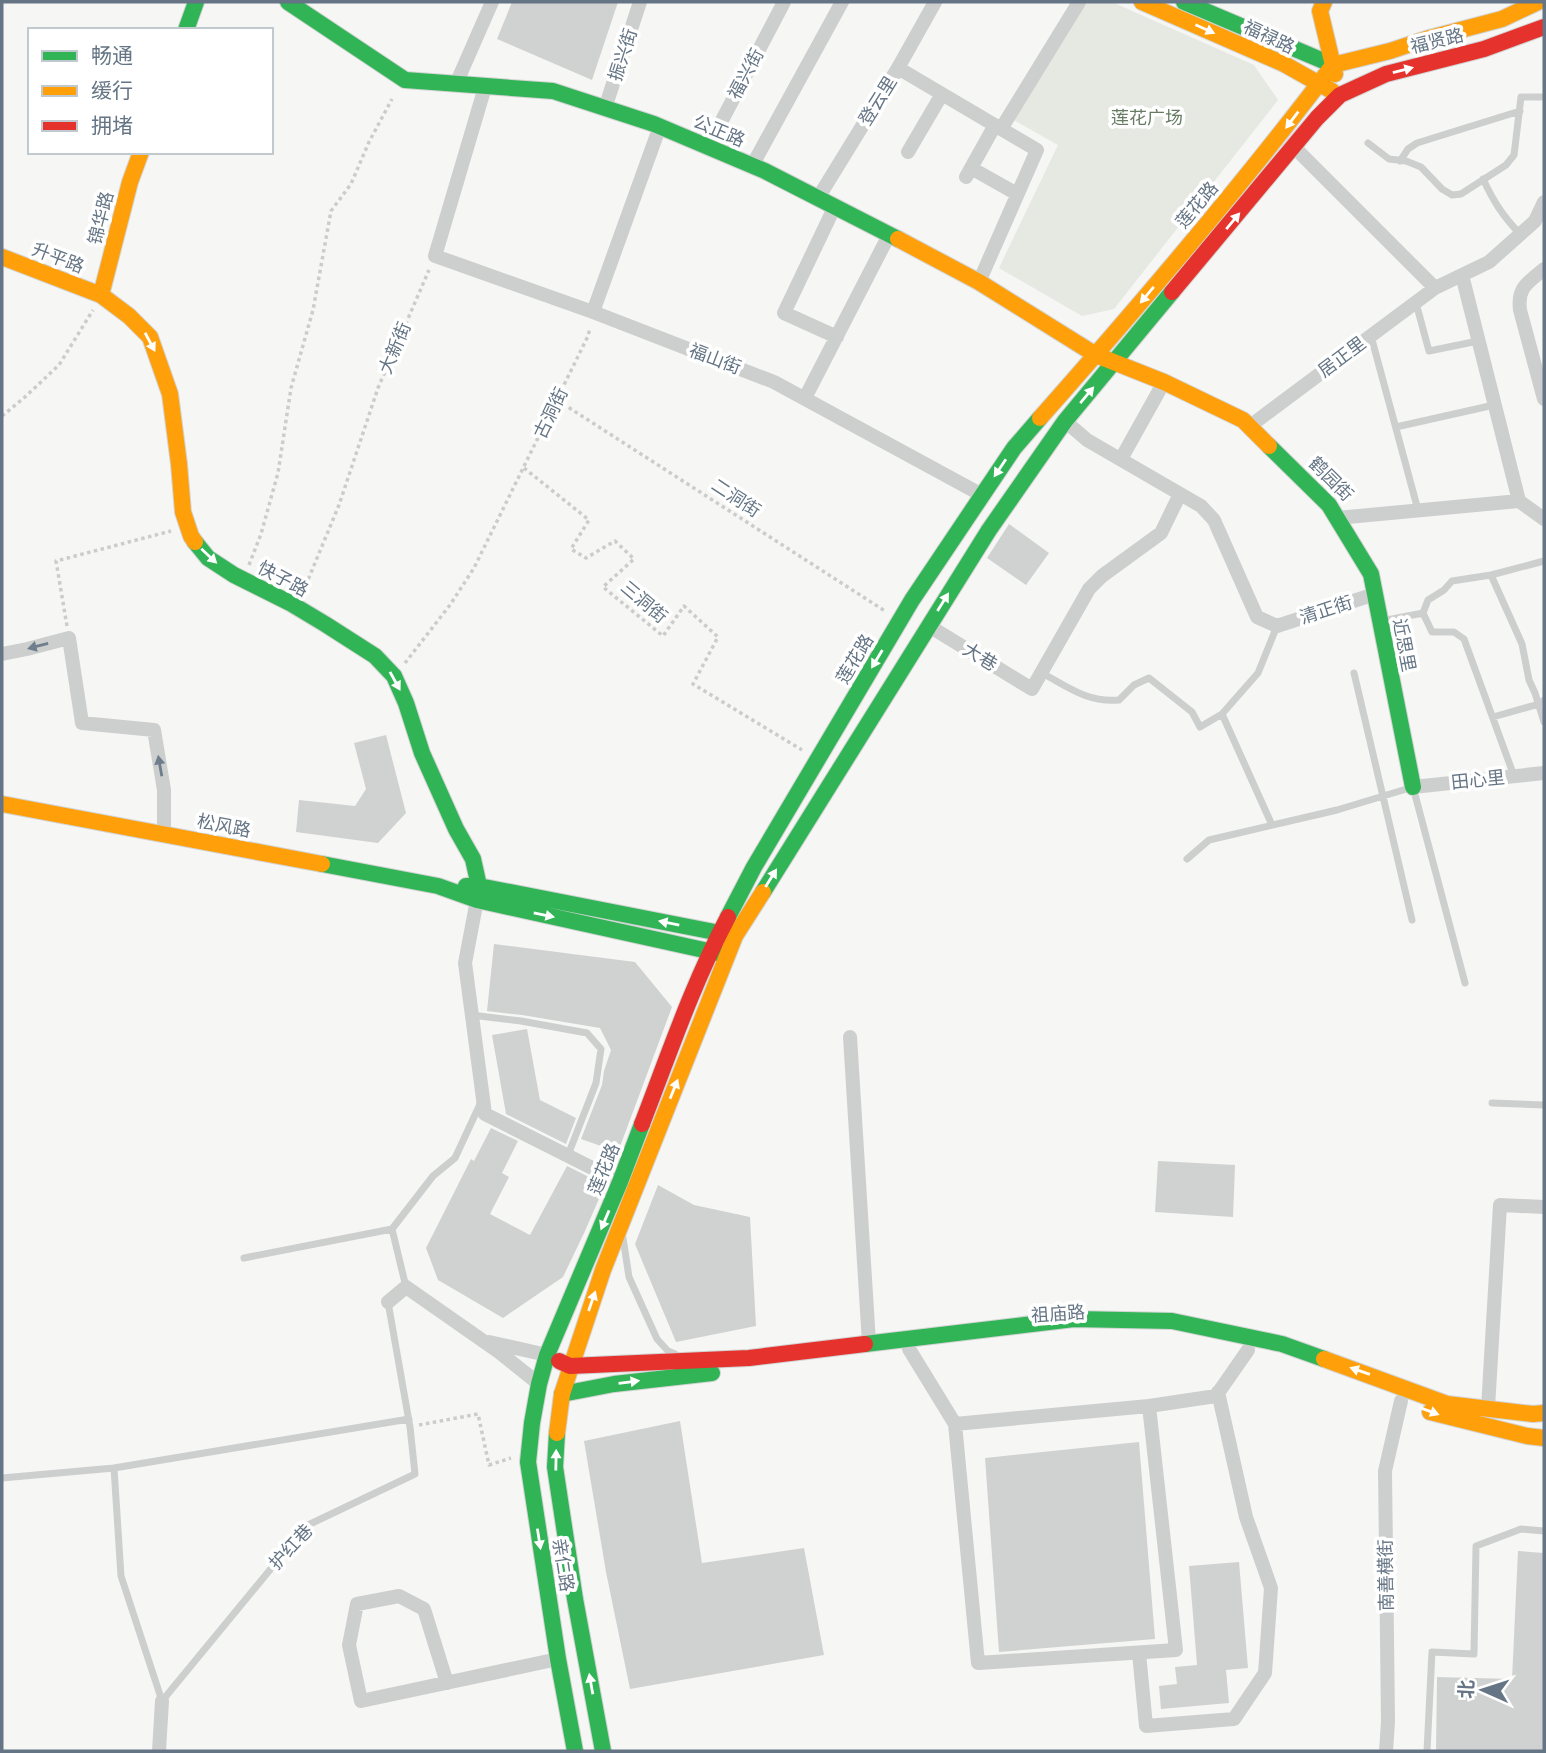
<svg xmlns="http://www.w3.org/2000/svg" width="1546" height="1753" font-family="'DM Sans','Noto Sans SC',sans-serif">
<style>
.green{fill:#e5e9e2}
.building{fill:#d0d1d1}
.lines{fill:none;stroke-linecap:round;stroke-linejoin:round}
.fast-casing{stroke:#d2d4d4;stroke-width:18}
.slow-casing{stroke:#d2d4d4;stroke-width:18}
.jam-casing{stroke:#d2d4d4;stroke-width:18}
.path{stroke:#ccc;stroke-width:3.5;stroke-dasharray:3.5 3.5;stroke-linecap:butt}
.lane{stroke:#cdcfcf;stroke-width:7}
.street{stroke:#cdcfcf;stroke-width:14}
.fast{stroke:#30b455;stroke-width:16}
.slow{stroke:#ff9f0a;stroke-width:16}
.jam{stroke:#e5322d;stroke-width:16}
.oneway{fill:#fff}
.oneway2{fill:#6f7e8c}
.labels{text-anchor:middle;stroke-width:7;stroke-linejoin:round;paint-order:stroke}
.street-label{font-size:18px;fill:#657585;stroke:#fff}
.park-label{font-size:18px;fill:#687c64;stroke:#fff}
</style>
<rect width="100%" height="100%" fill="#f6f6f4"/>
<path class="green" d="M1081 2H1112L1254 65 1278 100 1114 309 1082 316 999 268 1058 145 1012 119Z"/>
<path class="building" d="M512 2H618L592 80 497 39Z
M1009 524 1049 553 1026 585 987 558Z
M386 735 406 813 378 843 296 832 299 800 355 806 366 789 354 743Z
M494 944 635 962 672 1007 618 1152 581 1139 602 1085 604 1071 611 1050 600 1028 522 1015 487 1011Z
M527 1029 540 1100 576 1118 566 1144 506 1114 492 1035Z
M491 1128 518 1141 502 1173 509 1177 490 1214 530 1235 567 1166 605 1185 585 1231 563 1277 503 1318 438 1280 426 1248 471 1159 474 1161Z
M1158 1161 1235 1165 1233 1217 1155 1212Z
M658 1185 694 1205 750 1217 756 1326 676 1342 635 1244Z
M680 1421 702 1563 804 1548 824 1655 630 1689 606 1572 584 1441Z
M1139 1442 1155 1639 999 1652 985 1458Z
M1518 1551 1544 1553V1751H1436L1437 1677 1512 1679Z
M1239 1562 1248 1668 1226 1670 1229 1703 1161 1709 1159 1686 1177 1684 1175 1667 1197 1665 1189 1566Z"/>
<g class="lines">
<g class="fast-casing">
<path id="fast" d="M288 2 405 80 553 91 654 124 765 171 898 239
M1184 2 1333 65
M186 30 196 2
M1269 446 1329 505 1371 574 1413 787
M195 542 208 558 234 575 290 603 325 624 375 656 394 676 406 703 422 753 456 829 473 859 479 886 477 900
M322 864 438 886 477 900 722 954
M466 886H479L730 935
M763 892 989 530 1065 421 1172 292
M728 917 754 867 912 600 1014 448 1040 418
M865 1344 1074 1319 1172 1321 1282 1344 1324 1359
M562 1394 614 1384 712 1373
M557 1433 555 1467 575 1599 603 1751
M575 1751 558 1659 528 1462 532 1423 539 1384 547 1355 620 1182 642 1124"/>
</g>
<g class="slow-casing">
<path id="slow" d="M1142 2 1284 64 1332 91
M1324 2 1320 11 1335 74
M1333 65 1390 51 1426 39 1502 19 1538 2
M898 239 979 282 1096 355 1164 382 1243 420 1269 446
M2 257 101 295 129 316 150 337 170 394 179 464 183 512 191 536 195 542
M101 295 130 182 141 152
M1040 418C1141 304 1241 187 1333 65
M2 804 322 864
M1324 1359 1447 1404 1533 1414 1544 1413
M1430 1412 1527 1436 1544 1438
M557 1433 562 1394 603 1270 735 936 763 892"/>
</g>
<g class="jam-casing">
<path id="jam" d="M1172 292 1317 118 1340 95 1386 74 1484 49 1544 27
M642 1124C669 1054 693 983 728 917
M559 1361 570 1366 749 1358 865 1344"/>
</g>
<path class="path" d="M557 400 885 611
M2 416 25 397 59 365 93 310
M524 468 589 520 571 549 586 558 615 541 634 559 603 587 663 636 684 606 718 637 693 684 802 750
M249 565 261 534 278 473 291 388 313 310 331 211 351 184 369 142 392 99
M303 592 339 505 378 388 429 270
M67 626 56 561 171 531
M405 663 450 605 474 568 588 336 590 328
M419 1425 478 1414 489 1465 511 1458"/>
<path class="lane" d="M1368 143 1389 159 1406 161 1421 167 1442 189 1452 195 1461 194 1506 165 1514 155 1521 97H1544
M1400 161 1408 149 1417 143 1520 111
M1483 179C1494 202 1502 215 1520 234
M1416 303 1429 351 1478 341
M1371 336 1418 510
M1396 427 1494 405
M1491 575 1522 644 1529 680 1535 693 1544 722
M1423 613 1432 632H1454L1464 639 1514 776
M1382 621 1423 613 1428 600 1444 590 1452 581 1491 575 1544 561
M1042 673C1068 687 1088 703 1119 700L1134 685 1149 678 1192 712 1200 727 1222 714 1258 673 1277 626
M1354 673 1412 920
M1222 714 1272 825
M1493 717 1539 704 1544 700
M1187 859 1209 840 1337 810 1413 787 1465 983
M471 1015 521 1021 587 1033 601 1049 596 1083 568 1155
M1492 1103 1544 1105
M623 1238 629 1277 657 1339 668 1351 675 1354
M244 1258 392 1229
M406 1287 392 1229 433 1176 455 1158 481 1102
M114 1468 121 1576 162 1701
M2 1478 114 1468 409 1419
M162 1701 306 1526 415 1474 410 1427 388 1302
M1427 1751 1432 1652 1474 1654 1476 1546 1521 1529 1544 1531"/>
<path class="street" d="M898 68 1037 150 979 282
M456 84 492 2
M485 87 435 256 593 312 774 382 982 495
M605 108 640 2
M1001 129 1079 2
M708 147 784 2
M1294 147 1435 288
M908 152 942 94
M752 166 842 2
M971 168 1017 194
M966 177 995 125
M818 198 898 68 935 2
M835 206 784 313 837 337
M1544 269C1528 283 1517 287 1520 310L1544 399
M1462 275 1519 501
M593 312 660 126
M805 398 889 235
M1065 421 1087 440 1201 506 1214 520 1257 617 1277 626 1375 594
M1250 426 1435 288 1489 262 1535 221 1544 202
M1121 459 1164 382
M1337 518 1519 501 1544 519
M929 626 1032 689 1089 589 1102 576 1161 533 1180 494
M2 654 27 649 69 638 82 723 154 730 164 790V834
M1413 787 1544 773
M477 900 465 963 485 1114 620 1182
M850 1037 869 1343
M388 1302 406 1287 499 1352 539 1384
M489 1342 547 1355
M909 1349 955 1424 978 1663 1176 1650 1149 1406 1216 1396 1248 1350
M1488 1408 1500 1205 1544 1207
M955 1424 1149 1406
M1139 1653 1146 1726 1234 1719 1265 1673 1271 1588 1246 1517 1218 1392
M447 1683 424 1609 399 1596 357 1604 349 1645 361 1701 558 1659
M159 1751 162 1701
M1386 1751 1388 1722 1385 1471 1401 1401"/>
<use href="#fast" class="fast"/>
<use href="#slow" class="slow"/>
<use href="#jam" class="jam"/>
</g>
<defs><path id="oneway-solid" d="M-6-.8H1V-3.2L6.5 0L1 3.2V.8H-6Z" transform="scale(1.75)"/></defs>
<g class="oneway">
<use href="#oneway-solid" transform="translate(1205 29) rotate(24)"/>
<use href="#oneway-solid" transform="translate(1403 70) rotate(-14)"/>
<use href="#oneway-solid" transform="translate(1292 120) rotate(127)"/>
<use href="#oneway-solid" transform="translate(1233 221) rotate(-50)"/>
<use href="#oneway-solid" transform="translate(1147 295) rotate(130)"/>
<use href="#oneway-solid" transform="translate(150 342) rotate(62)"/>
<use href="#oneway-solid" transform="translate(1087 395) rotate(-50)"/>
<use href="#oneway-solid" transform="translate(1000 468) rotate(124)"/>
<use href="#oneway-solid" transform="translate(209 556) rotate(43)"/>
<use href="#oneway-solid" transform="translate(943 602) rotate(-58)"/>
<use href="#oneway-solid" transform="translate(877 659) rotate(121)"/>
<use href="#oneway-solid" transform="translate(395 681) rotate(61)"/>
<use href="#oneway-solid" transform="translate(771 878) rotate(-58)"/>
<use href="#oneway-solid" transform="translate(544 915) rotate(12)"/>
<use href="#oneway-solid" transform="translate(669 923) rotate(-169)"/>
<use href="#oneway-solid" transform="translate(674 1089) rotate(-68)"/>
<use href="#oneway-solid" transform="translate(605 1220) rotate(113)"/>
<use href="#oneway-solid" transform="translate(592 1301) rotate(-71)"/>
<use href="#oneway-solid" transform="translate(1360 1371) rotate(-161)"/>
<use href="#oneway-solid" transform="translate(629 1382) rotate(-7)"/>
<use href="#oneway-solid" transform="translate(1429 1411) rotate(20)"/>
<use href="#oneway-solid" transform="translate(556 1460) rotate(-89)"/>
<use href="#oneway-solid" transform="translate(539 1539) rotate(81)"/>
<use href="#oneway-solid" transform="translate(591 1684) rotate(-100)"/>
</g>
<g class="oneway2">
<use href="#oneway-solid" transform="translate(38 646) rotate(165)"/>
<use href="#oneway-solid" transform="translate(160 766) rotate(-100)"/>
</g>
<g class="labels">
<g class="street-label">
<text transform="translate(1269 37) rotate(25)" y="6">福禄路</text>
<text transform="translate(1437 41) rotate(-14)" y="6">福贤路</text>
<text transform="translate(623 55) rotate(-72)" y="6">振兴街</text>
<text transform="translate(746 74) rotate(-62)" y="6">福兴街</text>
<text transform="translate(878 101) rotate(-58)" y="6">登云里</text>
<text transform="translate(719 131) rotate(23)" y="6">公正路</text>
<text transform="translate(1197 205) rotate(-50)" y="6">莲花路</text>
<text transform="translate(101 218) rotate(-76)" y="6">锦华路</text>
<text transform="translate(58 258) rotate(21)" y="6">升平路</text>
<text transform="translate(395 348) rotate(-67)" y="6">大新街</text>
<text transform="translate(1342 357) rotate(-37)" y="6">居正里</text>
<text transform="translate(715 359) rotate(21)" y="6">福山街</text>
<text transform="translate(551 413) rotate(-64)" y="6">古洞街</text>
<text transform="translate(1331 479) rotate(45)" y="6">鹤园街</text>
<text transform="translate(736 498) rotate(33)" y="6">二洞街</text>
<text transform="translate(283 579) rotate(28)" y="6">快子路</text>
<text transform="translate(644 602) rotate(40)" y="6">三洞街</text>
<text transform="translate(1326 610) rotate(-18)" y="6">清正街</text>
<text transform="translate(1404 645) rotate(79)" y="6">近思里</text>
<text transform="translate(980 657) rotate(31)" y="6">大巷</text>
<text transform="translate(855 659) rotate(-59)" y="6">莲花路</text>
<text transform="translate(1478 780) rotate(-6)" y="6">田心里</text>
<text transform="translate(224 826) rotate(11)" y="6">松风路</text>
<text transform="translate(604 1169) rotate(-68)" y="6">莲花路</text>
<text transform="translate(1058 1314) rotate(-4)" y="6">祖庙路</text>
<text transform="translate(291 1547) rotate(-47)" y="6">护红巷</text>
<text transform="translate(563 1565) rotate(81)" y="6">亲仁路</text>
<text transform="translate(1386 1575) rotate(-91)" y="6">南善横街</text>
</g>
<g class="park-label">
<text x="1147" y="124">莲花广场</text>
</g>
</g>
<rect width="1546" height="1753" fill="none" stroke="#657585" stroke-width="7"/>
<rect x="28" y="28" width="245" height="126" fill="#ffffff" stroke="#c1c8ce" stroke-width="2"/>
<rect x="42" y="51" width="35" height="10" fill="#30b455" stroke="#c1c8ce" stroke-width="2"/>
<text x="91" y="63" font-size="21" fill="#657585">畅通</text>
<rect x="42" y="86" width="35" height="10" fill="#ff9f0a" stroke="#c1c8ce" stroke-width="2"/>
<text x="91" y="98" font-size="21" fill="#657585">缓行</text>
<rect x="42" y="121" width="35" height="10" fill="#e5322d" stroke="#c1c8ce" stroke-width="2"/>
<text x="91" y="133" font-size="21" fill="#657585">拥堵</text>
<g transform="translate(1483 1690) rotate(273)" stroke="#ffffff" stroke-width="5" paint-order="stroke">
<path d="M0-5L12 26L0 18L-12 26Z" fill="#657585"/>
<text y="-10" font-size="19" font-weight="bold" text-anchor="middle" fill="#657585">北</text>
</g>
</svg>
